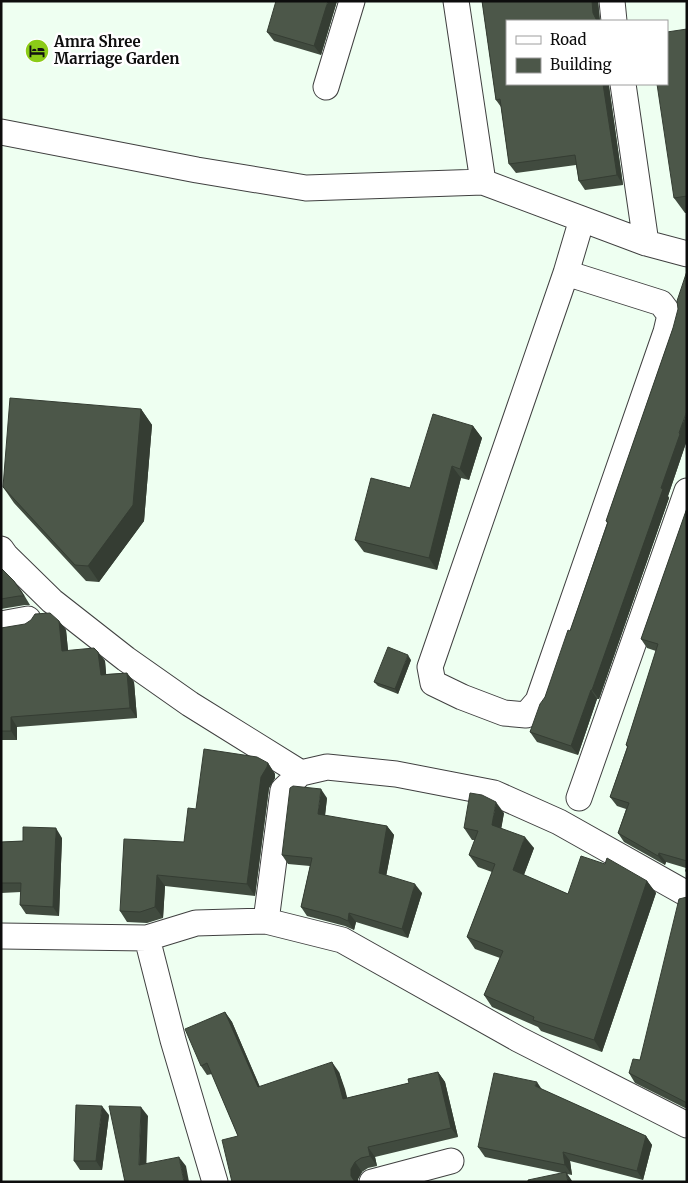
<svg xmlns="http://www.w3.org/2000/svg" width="688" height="1183" font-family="Merriweather,serif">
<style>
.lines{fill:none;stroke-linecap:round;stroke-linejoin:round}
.street-casing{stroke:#404040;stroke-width:27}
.street{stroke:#fff;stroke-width:25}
.wall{fill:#414b3f}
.shaded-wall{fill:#353d33}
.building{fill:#4c5749;stroke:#353d33}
.labels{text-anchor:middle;stroke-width:5;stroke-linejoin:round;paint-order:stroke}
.poi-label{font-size:15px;font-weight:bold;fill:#0d0d0d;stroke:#fff;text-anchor:start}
</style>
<rect width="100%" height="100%" fill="#eefff1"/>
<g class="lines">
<g class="street-casing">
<path id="street" d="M456 1 483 182
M612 1 614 21
M623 84 646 243
M326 87 352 1
M1 132 197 170 306 188 483 182 646 243 687 254
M566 273 661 303 670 315 666 332 538 701 526 715 504 713 462 697 433 683 430 667 566 273 582 219
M1 549 6 556 52 601 126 659 190 704 301 773
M1 624 28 619
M579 798 687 491
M266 921 283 790 301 773 327 767 396 774 494 793 559 822 687 894
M1 936 147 938 196 923 266 921 342 940 518 1039 687 1125
M147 938 173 1040 215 1182
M372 1182 451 1161"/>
</g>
<use href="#street" class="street"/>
</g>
<path class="wall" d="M337 1 321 55 274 41 267 32Z
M482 1H598L600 21H507V84H609V86L623 185 585 190 579 181 576 165 516 173 509 164 501 107 496 100Z
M687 29V213H685L674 198Z
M673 328 686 443 668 496 669 498 599 699H597L578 755 537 742 530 732 545 697 570 631 607 523 606 521Z
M141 409 152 425 144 521 99 582 86 581 14 503 3 487Z
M473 426 482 438 469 480 461 478 437 570 364 552 355 540 410 488Z
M687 508V873L685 871 686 868 666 862 665 865 624 842 618 833 626 809 617 806 610 797 627 747 626 745 656 651 647 648 641 639Z
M1 568 21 590 30 605H25L1 609Z
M59 621 66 630 68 651 98 652 105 661 106 674 127 673 134 682 137 718 17 727V740H1V628Z
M411 660 398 694 378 686 374 682Z
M268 763 275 774V778L269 788 255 896 165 886 163 918 147 923 127 922 120 911 184 842 196 809Z
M327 798 325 816 387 826 394 835 386 876 422 893 408 938 356 922 354 930 345 926 307 916 301 907 310 866 288 864 282 855Z
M504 813 501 828 534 848 524 875 568 894 647 881 656 893 602 1052 541 1031 538 1027 492 1007 484 995 500 958 475 949 467 937 492 872 478 867 469 855 475 840H472L464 828Z
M62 838 59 916 26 914 20 905 21 892 1 893V842L23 841Z
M687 897V1109L635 1083 629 1073 640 1060Z
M225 1012 232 1022 260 1087 339 1072 347 1098 409 1083 438 1072 445 1082 458 1137 375 1157 377 1166 368 1168 362 1172 358 1179V1182H232L238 1136 212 1074 207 1075 201 1066Z
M541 1089 646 1136 652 1145 643 1180 570 1161 572 1175 567 1174 572 1181 562 1173 485 1157 478 1147Z
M109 1115 102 1170H80L74 1161Z"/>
<path class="shaded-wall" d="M328 1H337L321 55 314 46Z
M592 1H598L600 21H597L593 13Z
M603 84H609V86L623 185 617 175Z
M141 409 152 425 144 521 99 582 88 566Z
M687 411V439L686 442V443L668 496 669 498 599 699 592 690 661 488Z
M473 426 482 438 469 480 460 469Z
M452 466 461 478 437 570 429 558Z
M59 621 66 630 69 660 62 651Z
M98 652 105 661 107 684 101 675Z
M408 655 411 660 398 694 395 689Z
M127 673 134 682 137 718 130 708Z
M591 690 597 699 578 755 571 746Z
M11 717 17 727V740L11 731Z
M268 763 275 774V778L269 788 255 896 247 884 261 777Z
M321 789 327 798 324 823 318 814Z
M496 802 504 813 500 836 492 825Z
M387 826 394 835 385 882 379 873Z
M56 828 62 838 59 916 53 907Z
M525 837 534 848 521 882 513 870Z
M659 853 666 862 665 865 658 856Z
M157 875 165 886 163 918 155 907Z
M647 881 656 893 602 1052 594 1040Z
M415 884 422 893 408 938 402 929Z
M349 913 356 922 354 930 348 921Z
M225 1012 232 1022 264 1097 258 1087Z
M332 1062 339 1072 345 1089 350 1109 343 1099Z
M438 1072 445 1082 458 1137 451 1128Z
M537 1082 543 1091 535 1086Z
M102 1106 109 1115 102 1170 96 1161Z
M141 1107 148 1116 146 1175 139 1165Z
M646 1136 652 1145 643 1180 637 1171Z
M368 1147 375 1157 377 1166 370 1156Z
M563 1152 570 1161 572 1175 565 1165Z
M179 1157 186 1166 189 1182H184Z
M355 1162 362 1172 358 1179V1182H355L351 1176V1169Z
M566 1172 572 1181 573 1182H568Z"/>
<path class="building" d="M276 1H328L314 46 267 32Z
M482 1H592L593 13 597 21H507V84H603L617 175 579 181 575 155 509 164 500 99 496 100Z
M687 29V196L674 198 657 84H667V32Z
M687 271V411L679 433 680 434 661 488 663 489 592 690H591L571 746 530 732 540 704 545 697 568 630 570 631 608 522 606 521 673 328 678 309 677 301Z
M10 398 141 409 133 505 88 566 75 565 3 487Z
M433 414 473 426 460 469 452 466 429 558 355 540 371 478 410 488Z
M687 508V861L659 853 658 856 618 833 629 803 610 797 628 746 626 745 658 644 641 639Z
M1 568 14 581 24 596H19L1 599Z
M50 613 59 621 62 651 94 648 98 652 101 675 127 673 130 708 11 717V731H1V628L25 624 31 620 35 614Z
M388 647 408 655 395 689 374 682Z
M204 749 257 757 268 763 267 767 261 777 247 884 157 875 155 907 140 912 120 911 124 839 184 842 188 808 196 809Z
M293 786 321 789 318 814 387 826 379 873 415 884 402 929 349 913 348 921 339 917 301 907 312 858 282 855 290 788Z
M470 793 482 795 496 802 492 825 525 837 513 870 568 894 581 856 605 864 607 858 647 881 594 1040 533 1020 534 1017 484 995 503 951 467 937 495 864 469 855 478 831 464 828Z
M23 827 56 828 53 907 20 905 21 883H1V842L23 841Z
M687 897V1103L629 1073 633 1059 640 1060 679 899Z
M225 1012 258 1087 332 1062 338 1080 343 1099 409 1083 408 1079 438 1072 451 1128 368 1147 370 1156 361 1158 355 1162 351 1169V1176L355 1182H232L222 1140 238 1136 207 1063 201 1066 185 1029Z
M494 1073 537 1082 535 1086 646 1136 637 1171 563 1152 565 1165 478 1147Z
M76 1105 102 1106 96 1161H74Z
M109 1106 141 1107 139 1165 179 1157 184 1182H125Z
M566 1172 568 1182H528V1180Z"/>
<defs>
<g id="hotel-disc" transform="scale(1.25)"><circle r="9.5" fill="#8bcc17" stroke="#fff"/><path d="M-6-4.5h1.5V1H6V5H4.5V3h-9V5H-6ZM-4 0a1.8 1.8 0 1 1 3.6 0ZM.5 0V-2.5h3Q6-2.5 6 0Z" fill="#111"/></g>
</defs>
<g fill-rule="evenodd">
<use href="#hotel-disc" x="37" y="51"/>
</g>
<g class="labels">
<g class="poi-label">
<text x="54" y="47">Amra Shree<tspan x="54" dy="17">Marriage Garden</tspan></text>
</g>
</g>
<rect width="688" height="1183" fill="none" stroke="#0d0d0d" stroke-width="5"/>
<rect x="506" y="20" width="162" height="65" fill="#ffffff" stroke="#9e9e9e"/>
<rect x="516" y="36" width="25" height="8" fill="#ffffff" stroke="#9e9e9e"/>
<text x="550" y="45" font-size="15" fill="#0d0d0d">Road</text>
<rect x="516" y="58" width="25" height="15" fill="#4c5749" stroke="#9e9e9e"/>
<text x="550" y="70" font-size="15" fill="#0d0d0d">Building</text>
</svg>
